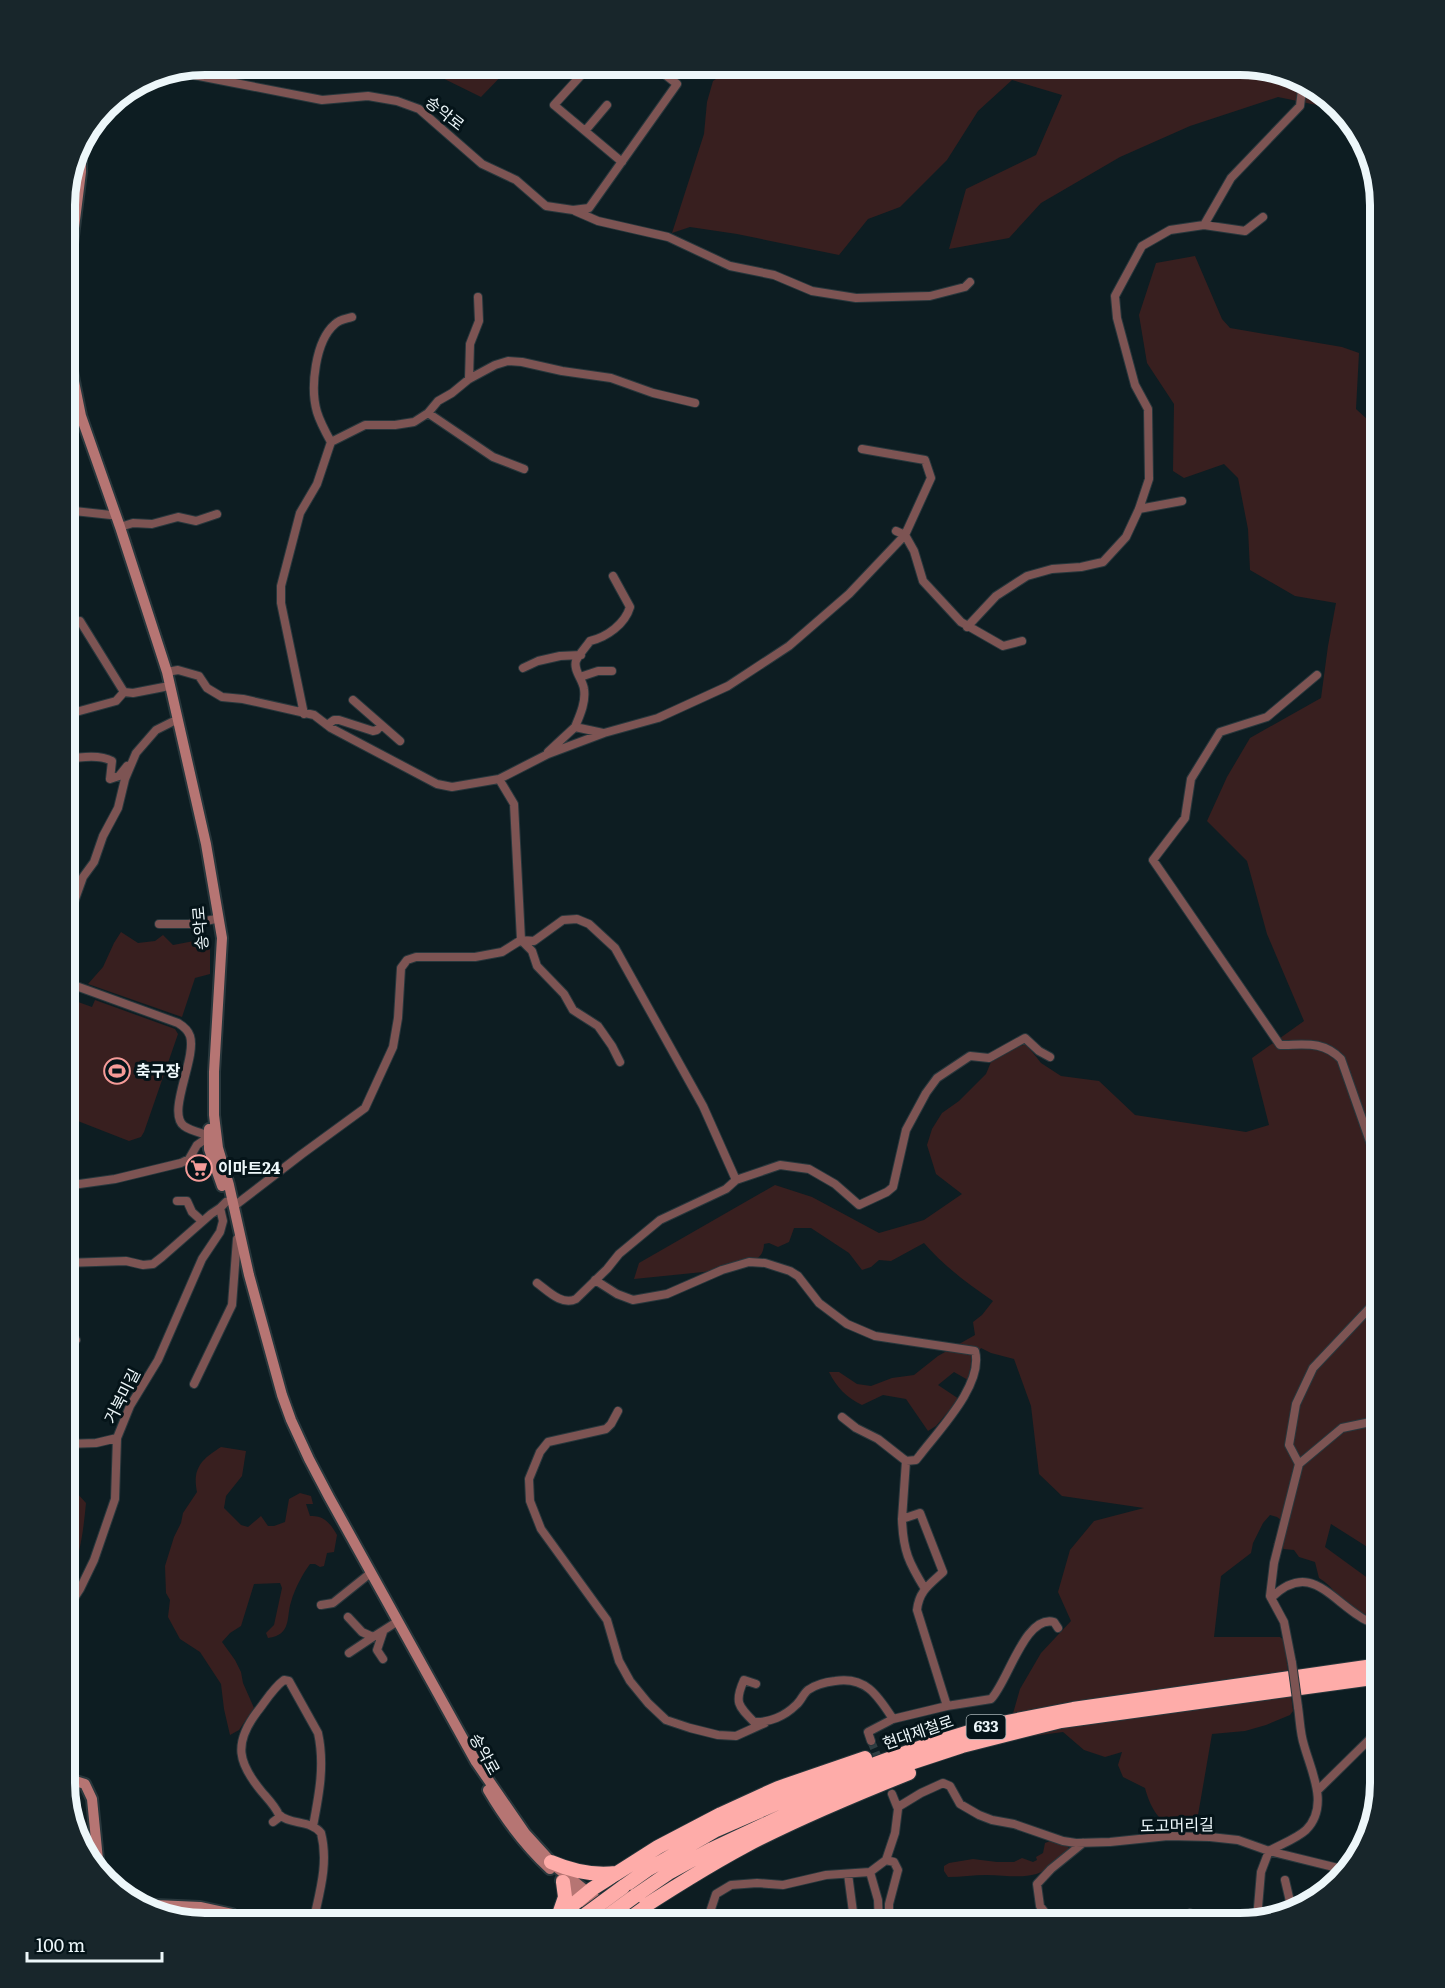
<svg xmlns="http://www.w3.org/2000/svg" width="1445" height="1988" font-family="Literata,'Noto Sans KR',serif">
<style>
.green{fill:#381f1f}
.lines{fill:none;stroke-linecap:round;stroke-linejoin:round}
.street-tunnel{stroke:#2f3e42;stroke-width:8;stroke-dasharray:8 4;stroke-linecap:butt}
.street-casing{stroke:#28373c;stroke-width:10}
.secondary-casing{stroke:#28373c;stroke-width:14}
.highway-casing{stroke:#28373c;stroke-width:16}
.street{stroke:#7d5453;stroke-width:8}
.secondary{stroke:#b67573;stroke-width:10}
.highway{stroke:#feaca9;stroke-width:14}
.street-bridge-casing{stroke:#28373c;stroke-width:10;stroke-linecap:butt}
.highway-bridge-casing{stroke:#28373c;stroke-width:16;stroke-linecap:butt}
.street-bridge{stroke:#7d5453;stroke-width:8}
.highway-bridge{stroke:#feaca9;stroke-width:14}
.labels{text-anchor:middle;stroke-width:6;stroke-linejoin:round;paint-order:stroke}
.shield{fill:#051419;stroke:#a7b3b6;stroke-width:1.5}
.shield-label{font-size:15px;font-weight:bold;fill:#edf7fa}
.street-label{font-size:16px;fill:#edf7fa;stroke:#051419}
.poi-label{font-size:16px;font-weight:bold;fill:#edf7fa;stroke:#051419;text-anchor:start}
.rim{fill:none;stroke:#edf7fa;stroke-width:8}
</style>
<rect width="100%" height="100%" fill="#0d1d22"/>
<path class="green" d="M416 65H512L481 97Z
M737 65H1249L1311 83 1336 109 1278 97 1190 126 1120 157 1041 203 1009 238 949 249 966 189 1036 155 1062 95 1012 80 978 111 947 160 900 207 868 219 839 255 737 234 690 227 672 233 704 134 707 102 713 81Z
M1195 256 1222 319 1230 328 1342 347 1359 353 1356 409 1380 431V1555L1331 1524 1325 1547 1380 1587V1620C1368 1616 1354 1610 1345 1602 1335 1594 1330 1584 1319 1578L1315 1562 1299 1557 1294 1550 1284 1549 1273 1544 1279 1534 1282 1521 1277 1517 1270 1515 1263 1523 1253 1543 1251 1553 1221 1576 1214 1637H1280L1284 1640 1293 1711 1290 1715 1266 1725 1245 1731 1212 1734 1198 1815C1170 1841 1152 1815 1145 1788L1123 1777 1118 1765 1122 1752 1105 1757 1084 1750 1063 1732 1025 1737 1010 1724 1020 1689 1041 1653 1071 1621 1058 1592 1070 1550 1094 1521 1144 1508 1062 1496 1039 1474 1031 1406 1014 1359 991 1353 981 1348 972 1359 968 1380 954 1372 938 1385 959 1399 936 1426 928 1431 906 1399 883 1395 862 1405C846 1397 837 1388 829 1372H839L857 1384 871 1386 892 1378 914 1375 938 1356 975 1335 973 1322 982 1315 993 1301C968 1284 944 1266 924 1243L891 1261 879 1260 871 1267 862 1270 849 1253 811 1228H794L789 1242 778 1247 769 1243 764 1244C763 1260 754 1259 743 1264 738 1266 734 1270 729 1273L713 1271 634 1279 639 1263 775 1185 812 1197 879 1233 924 1220 962 1194 936 1174 927 1145 932 1129 942 1113 959 1101 986 1074 991 1062 1018 1047 1026 1044 1041 1063 1061 1076 1099 1081 1135 1115 1246 1132 1269 1125 1252 1058 1304 1021 1267 934 1247 861 1207 821 1227 777 1250 738 1321 698 1328 646 1336 603 1295 596 1250 570 1248 529 1238 478 1224 464 1184 478 1173 471 1174 404 1147 363 1139 315 1156 263Z
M121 932 138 943 155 941 163 935 173 945 210 938V974L195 978 182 1017 88 984 103 967 114 943Z
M67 998 92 1007 95 1000 175 1029 178 1034 144 1132 141 1137 129 1141 65 1116V1005Z
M221 1447 246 1451 242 1476 226 1496 224 1508 241 1525 248 1527 261 1516 268 1526H274L285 1522 289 1499 300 1493 311 1496 313 1504H306L310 1516C324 1515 331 1524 337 1535L334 1552 327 1553 324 1566 320 1567 315 1564H310C302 1575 295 1588 291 1602 286 1617 292 1635 268 1638L266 1633 274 1625 282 1588 280 1583 254 1584 241 1626 230 1633 222 1642 235 1660 241 1672 243 1683 254 1708 239 1730 230 1735 224 1709 221 1684 200 1652 180 1639 168 1617 170 1600 166 1593 165 1566 174 1537 181 1523 183 1513 197 1492C192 1468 202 1459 221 1447Z
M65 1480 86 1503C84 1523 80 1569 65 1581Z
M1053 1840 1069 1846C1067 1855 1062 1858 1055 1864 1032 1882 1013 1875 986 1875 974 1875 961 1877 948 1877L944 1871V1866L949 1863 973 1859 997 1862H1014L1022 1858 1033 1862 1037 1860 1036 1857 1043 1853 1045 1843Z
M1040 1912 1050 1923H1035L1032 1921 1028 1923H1018L1024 1918Z"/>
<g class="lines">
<path class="street-tunnel" d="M871 1741 881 1765"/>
<g class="street-casing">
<path id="street" d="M173 71 322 100 368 96 397 101 419 109 482 164 516 180 546 206 573 210 589 208 677 84 653 65
M584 72 554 105 622 162
M585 131 607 105
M575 211 598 221 668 237 730 266 774 275 812 291 856 298 930 296 965 287 970 282
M1204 225 1231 178 1300 106 1303 81
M469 379 470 344 479 321 478 297
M428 413 493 457 524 469
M331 442 365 425H395L414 422 428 413 438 401 452 393 469 379 495 365 508 361 522 362 562 371 611 378 653 393 695 403
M1139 509 1182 501
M65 510 111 515
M120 527 133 523 152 524 178 517 196 521 217 514
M896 531 905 535 914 551 923 581 961 622 1003 646 1022 641
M65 625 80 621 124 692
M967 627 996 596 1027 576 1052 569 1081 567 1103 562 1126 537 1139 509 1149 479 1148 409 1135 385 1117 318 1115 296 1142 246 1170 230 1204 225 1245 231 1263 217
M523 668 538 661 560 656 581 655
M167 672 178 670 199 676 207 688 222 697 243 699 314 715 331 728 437 784 452 787 499 779 548 754 604 733 658 718 728 686 789 646 849 594 905 535 931 478 925 460 862 449
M1317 675 1267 717 1220 732 1191 779 1185 818 1153 860 1280 1045C1304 1045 1322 1040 1341 1059L1380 1170
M580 677 598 671H612
M353 700 400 741
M304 714 281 603V586L300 513 317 484 331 442C326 433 320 422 317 412 310 388 315 341 335 324 340 319 346 319 352 317
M65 715 116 701 124 692 133 693 164 687
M327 725 334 720H339L373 731 377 730 381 725
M603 733 575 727C580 715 586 702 584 689 583 680 573 670 576 661 579 654 586 647 590 641 607 637 625 624 630 607L613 576
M548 752 575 727
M65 760C79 757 99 754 112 761L110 779 119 776 127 766
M499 779 514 804 521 940 534 941 563 920 577 919 589 924 615 948 703 1106 736 1180
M74 902 83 877 94 862 103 836 118 808 125 779 136 753 156 730 172 722
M159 924H189L216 919
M65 982 178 1023C183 1026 188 1030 190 1036 197 1058 166 1113 184 1126 191 1131 202 1133 210 1136
M65 1186 115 1179 181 1163 189 1159 197 1145 210 1136
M177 1201H187L192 1212 202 1221
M233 1207 302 1154 365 1108 393 1047 398 1018 401 968 407 960 416 957H475L502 952 521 940 532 951 537 966 564 994 573 1010 598 1026 612 1046 620 1062
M65 1263 126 1261 143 1265 153 1264 162 1257 211 1214 220 1208
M595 1280 617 1294 633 1300 667 1294 722 1270 749 1262 765 1263 790 1271 798 1276 819 1303 847 1324 875 1336 975 1351C984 1384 939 1430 920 1455L916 1460 906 1461
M537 1283C548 1291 562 1306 576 1299L607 1269 619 1254 660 1220 726 1189 736 1180 780 1165 809 1169 835 1184 859 1205 887 1192 893 1187 906 1130 926 1093 937 1078 970 1056 989 1058 1025 1038 1039 1051 1050 1057
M65 1329 76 1340
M194 1384 232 1305 237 1239
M618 1411 611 1424 606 1429 548 1442 540 1452 529 1479 530 1501 541 1529 607 1620 619 1661 630 1681 648 1703 666 1720 690 1728 718 1735 736 1736 765 1723
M842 1417 856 1428 878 1439 906 1461 902 1519 920 1513 943 1572C929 1585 919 1591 917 1610L947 1706 893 1719 868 1732 871 1741
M65 1444 96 1443 117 1438
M1299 1464 1342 1428 1380 1420
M902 1519C903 1551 909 1563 925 1589
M1271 1598C1308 1562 1327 1595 1359 1616 1365 1621 1373 1623 1380 1625
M321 1605 333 1603 368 1575
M65 1612 80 1589 94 1560 115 1499 117 1438 130 1406 158 1360 202 1259 220 1232 223 1221 220 1208 226 1202
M348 1617 362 1632 373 1637 395 1623
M383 1632 377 1650 383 1659
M349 1653 373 1637
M1292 1663 1284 1622 1270 1596 1274 1563 1299 1464 1289 1445 1296 1404 1313 1368 1380 1297
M756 1684 744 1680C734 1702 738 1706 754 1722 769 1723 785 1716 796 1705 801 1701 803 1694 808 1690 815 1685 826 1682 835 1681 866 1676 878 1696 893 1719
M947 1706 991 1699C1008 1682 1025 1614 1054 1622L1058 1628
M1318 1790 1380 1729
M898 1807 921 1793 943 1783 950 1786 960 1804 979 1815 992 1820 1014 1824 1063 1841 1076 1843 1110 1842 1168 1836 1210 1837 1238 1840 1269 1851 1346 1870
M273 1822 281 1816
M886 1860 894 1862 898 1870 889 1904V1923
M870 1872 878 1900 879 1923
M848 1874 853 1912
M1285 1880 1292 1910
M1190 1913 1208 1923
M232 1914 251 1923
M1257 1919 1261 1872 1269 1851C1281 1844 1296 1839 1306 1830 1330 1806 1311 1771 1304 1745 1300 1733 1300 1720 1298 1707
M313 1923C319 1894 329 1864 321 1833 311 1820 291 1825 279 1815 275 1806 268 1799 262 1792 238 1763 233 1744 257 1712 265 1702 273 1688 284 1680L289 1681 318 1733C325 1765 319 1795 313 1826
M711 1923 710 1912 716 1894 731 1885 757 1883 783 1885 826 1875 870 1872 886 1860 895 1833 898 1809 892 1794
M1053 1923 1040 1906 1037 1884 1051 1869 1083 1843"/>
</g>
<g class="secondary-casing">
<path id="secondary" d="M65 300 81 172V156L78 145
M65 337 81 416 120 527 167 672 206 844 222 938 214 1072V1115L218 1148 229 1185 249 1275 282 1395 291 1420 309 1459 329 1497 476 1762 525 1833 555 1866 601 1903 616 1919
M209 1129V1149L222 1186
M65 1780 69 1779 85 1784 92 1799 99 1870
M488 1790C505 1819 525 1846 550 1869
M561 1880 606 1923
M133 1904 200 1907 232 1914"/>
</g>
<g class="highway-casing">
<path id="highway" d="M551 1862C572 1871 592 1876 616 1873
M623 1887 647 1870 716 1830 828 1781 927 1745 992 1725 1073 1709 1380 1665
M635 1896 670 1872 712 1849 815 1801 880 1773 962 1746 1061 1721 1380 1677
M558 1917 565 1897 563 1882
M551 1923 592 1889 658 1847 721 1814 778 1788 865 1758
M619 1923C660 1896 702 1869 745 1846 798 1818 854 1795 909 1773"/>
</g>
<use href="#street" class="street"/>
<use href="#secondary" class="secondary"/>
<use href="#highway" class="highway"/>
<g class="street-bridge-casing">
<path id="street-bridge" d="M1292 1663 1298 1707"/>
</g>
<g class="highway-bridge-casing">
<path id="highway-bridge" d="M574 1923 623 1887
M598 1923 635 1896"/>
</g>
<use href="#street-bridge" class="street-bridge"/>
<use href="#highway-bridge" class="highway-bridge"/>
</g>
<defs>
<g id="stadium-ring" transform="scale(1.35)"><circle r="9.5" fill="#051419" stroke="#f59b98" stroke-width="1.5"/><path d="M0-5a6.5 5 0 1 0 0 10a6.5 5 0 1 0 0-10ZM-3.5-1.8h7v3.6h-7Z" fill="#f59b98"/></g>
<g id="supermarket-ring" transform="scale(1.35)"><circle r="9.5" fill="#051419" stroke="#f59b98" stroke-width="1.5"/><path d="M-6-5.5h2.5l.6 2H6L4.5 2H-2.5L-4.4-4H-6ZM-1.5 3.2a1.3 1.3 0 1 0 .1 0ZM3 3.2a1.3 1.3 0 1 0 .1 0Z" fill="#f59b98"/></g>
</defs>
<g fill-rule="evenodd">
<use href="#stadium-ring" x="117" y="1071"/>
<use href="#supermarket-ring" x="199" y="1168"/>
</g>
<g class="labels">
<rect class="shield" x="966.5" y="1715" width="39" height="24" rx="4.5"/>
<g class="shield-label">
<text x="986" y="1732">633</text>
</g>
<g class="street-label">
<text transform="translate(445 113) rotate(38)" y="6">송악로</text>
<text transform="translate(200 928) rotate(-95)" y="6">송악로</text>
<text transform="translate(122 1396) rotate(-63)" y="6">거북미길</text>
<text transform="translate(918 1732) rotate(-19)" y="6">현대제철로</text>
<text transform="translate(485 1754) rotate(61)" y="6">송악로</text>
<text transform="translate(1177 1825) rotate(-1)" y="6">도고머리길</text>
</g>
<g class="poi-label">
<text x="136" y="1077">축구장</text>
<text x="218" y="1174">이마트24</text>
</g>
</g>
<path d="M0 0H1445V1988H0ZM205 75H1240A130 130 0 0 1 1370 205V1783A130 130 0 0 1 1240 1913H205A130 130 0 0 1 75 1783V205A130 130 0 0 1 205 75Z" fill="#18262b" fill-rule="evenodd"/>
<path class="rim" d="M205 75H1240A130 130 0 0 1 1370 205V1783A130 130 0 0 1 1240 1913H205A130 130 0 0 1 75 1783V205A130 130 0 0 1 205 75Z"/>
<path d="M27 1952v9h135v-9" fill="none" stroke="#edf7fa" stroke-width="3"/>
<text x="36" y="1952" font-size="18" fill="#edf7fa" stroke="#051419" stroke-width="4.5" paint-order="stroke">100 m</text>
</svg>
